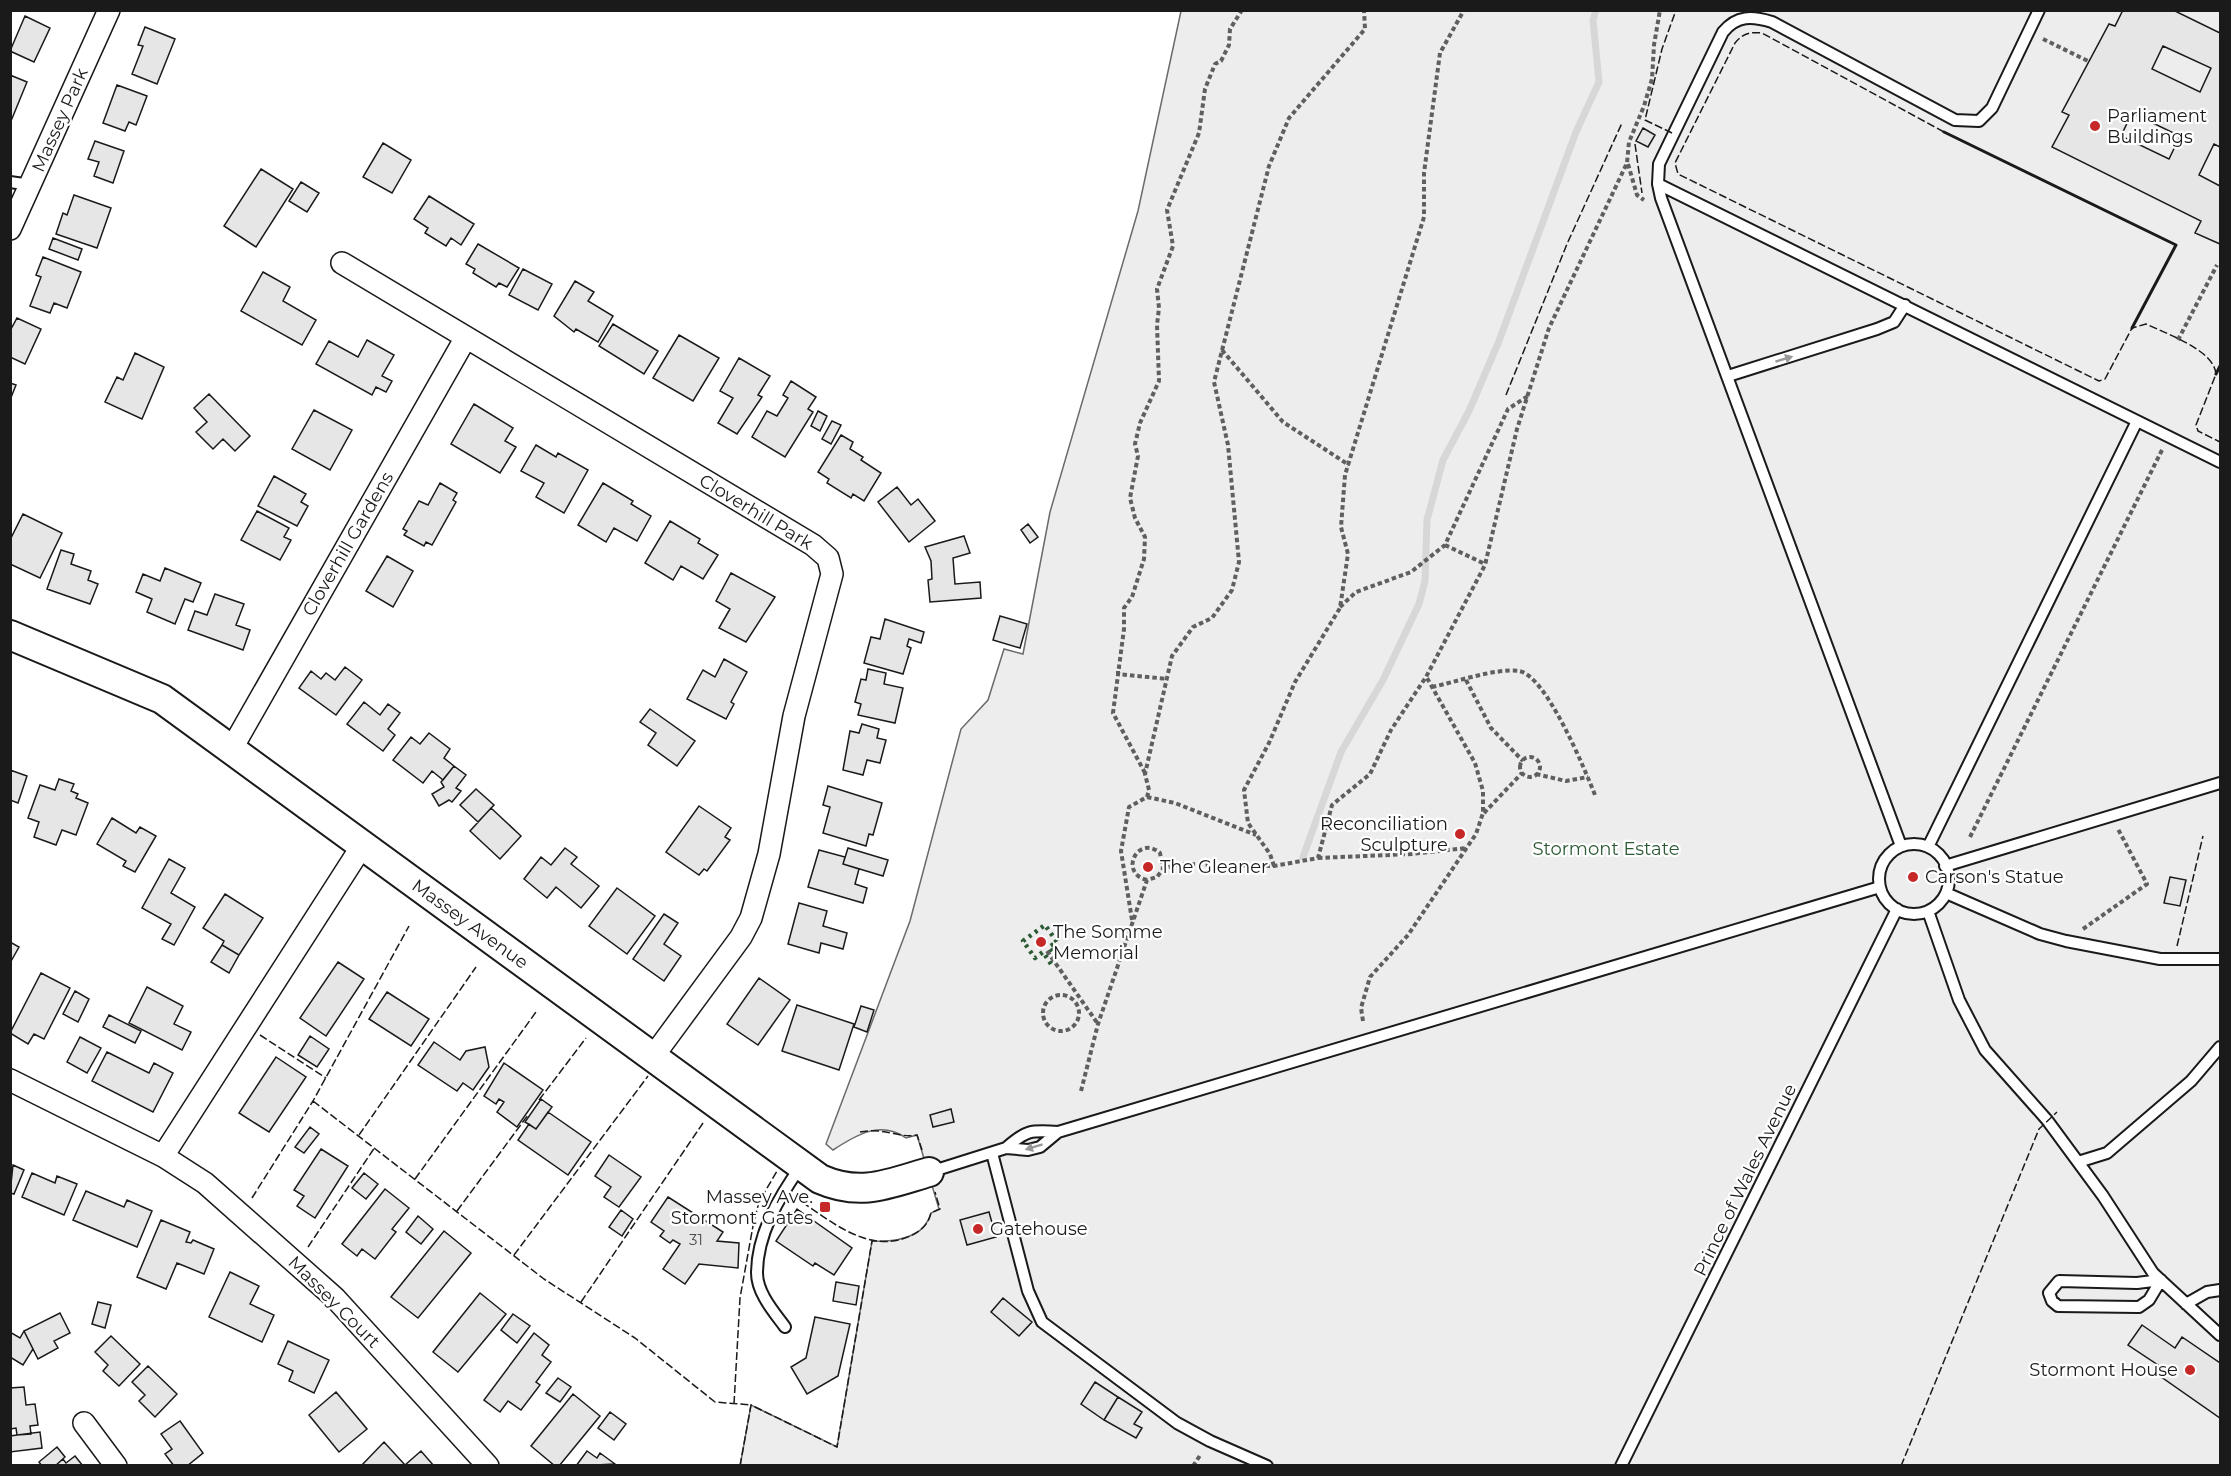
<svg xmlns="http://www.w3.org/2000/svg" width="2231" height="1476" font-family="Montserrat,sans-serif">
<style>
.green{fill:#ededed;stroke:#6a6a6a;stroke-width:1.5}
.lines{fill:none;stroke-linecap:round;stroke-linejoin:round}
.stream{stroke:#d7d7d7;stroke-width:7}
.building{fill:#e6e6e6;stroke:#1a1a1a;stroke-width:1.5;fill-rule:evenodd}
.lane-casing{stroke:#1a1a1a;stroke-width:14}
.street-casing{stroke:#1a1a1a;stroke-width:24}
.secondary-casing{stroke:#1a1a1a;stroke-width:32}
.path{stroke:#5f5f5f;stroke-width:4;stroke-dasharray:4.5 3;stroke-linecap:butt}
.lane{stroke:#fff;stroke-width:10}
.street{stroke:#fff;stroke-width:21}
.secondary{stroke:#fff;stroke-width:28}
.hedge{stroke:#2b5a34;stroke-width:4.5;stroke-dasharray:3 4.5;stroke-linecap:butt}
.fence{stroke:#1a1a1a;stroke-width:1.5;stroke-dasharray:8 3;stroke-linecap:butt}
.wall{stroke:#1a1a1a;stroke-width:3}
.oneway{fill:#989898}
.poi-dot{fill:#c62828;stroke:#fff;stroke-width:2}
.labels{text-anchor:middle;stroke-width:4.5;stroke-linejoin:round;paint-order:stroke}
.number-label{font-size:15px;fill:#4d4d4d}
.poi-label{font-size:18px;fill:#1a1a1a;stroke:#fff;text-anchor:start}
.street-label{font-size:18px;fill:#1a1a1a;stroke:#fff}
.park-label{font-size:18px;fill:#2b5a34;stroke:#fff}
</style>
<rect width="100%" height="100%" fill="#fff"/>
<path class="green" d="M1181 11H2220V1465L740 1466 751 1405 837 1447 872 1241C895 1242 924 1239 931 1213L939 1209 917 1135 906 1138C880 1120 856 1135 833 1150L826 1144 910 921 961 729 988 700 1004 649 1023 654 1050 512 1138 211Z"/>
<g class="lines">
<path class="stream" d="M1303 857 1341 752 1383 680 1419 604 1425 581 1427 520 1443 460 1469 411 1499 341 1576 132 1599 82 1593 20 1596 10"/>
</g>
<path class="building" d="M2123 10H2173L2220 33V147L2214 144 2199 175 2220 186V244L2195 233 2201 221 2052 147 2069 115 2062 112 2109 24 2115 26ZM2163 46 2211 68 2200 92 2152 69ZM2132 113 2180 136 2169 159 2121 136Z
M25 16 50 28 34 62 10 51Z
M145 27 175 39 157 84 132 74 143 46 138 45Z
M10 75 27 82 11 121H10Z
M117 85 147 96 136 125 129 122 125 131 103 123Z
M1643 128 1655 135 1648 147 1636 141Z
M95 141 124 151 113 183 94 176 99 162 88 159Z
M383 143 411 160 392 193 363 177Z
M261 169 293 189 256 247 224 226Z
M301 182 319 193 307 212 289 201Z
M74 195 111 208 97 248 56 234 63 213 67 215Z
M429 196 474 224 461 245 451 238 446 246 425 233 428 228 414 219Z
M53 238 82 249 78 260 49 249Z
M478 244 519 268 507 287 499 283 496 287 473 273 475 269 466 264Z
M43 257 81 272 67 308 54 303 50 313 30 306 41 277 36 275Z
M523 269 552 284 538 310 509 295Z
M263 272 290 287 283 301 316 320 302 345 241 311Z
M575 281 594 292 588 301 613 316 598 342 576 329 574 332 554 316Z
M17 318 41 329 25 364 10 357V331Z
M613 324 658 351 644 374 599 346Z
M679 335 719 358 693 401 653 378Z
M367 340 394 355 382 376 392 381 386 392 376 387 372 395 316 364 329 341 358 357Z
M135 353 164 367 142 419 105 402 117 377 123 380Z
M739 358 770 376 758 395 762 397 737 434 718 423 733 398 720 391Z
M791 381 816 397 808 409 813 412 785 457 752 437 767 411 777 416 788 398 783 395Z
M10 383 16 385 10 400Z
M209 394 250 436 235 451 223 439 213 449 196 432 207 422 194 408Z
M474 404 513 428 505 441 516 447 500 473 451 444Z
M314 410 352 430 330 470 292 449Z
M818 411 827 416 820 431 811 426Z
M832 421 841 425 831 444 822 439Z
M841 435 853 442 850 449 863 457 861 460 881 473 864 501 853 494 851 498 827 483 829 479 818 472Z
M536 445 556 457 558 453 588 470 564 513 536 497 544 483 521 471Z
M274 476 306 494 301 502 308 506 297 526 258 506Z
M440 483 457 493 453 500 456 502 432 545 426 542 424 546 404 535 407 531 403 529 419 501 428 505Z
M603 483 633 501 631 504 651 516 637 541 614 528 606 542 578 525Z
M897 487 911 505 918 499 935 521 909 542 878 502Z
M257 511 289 528 284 537 291 540 280 560 241 540Z
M23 514 62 533 40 578 10 564V540Z
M670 521 700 539 698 543 718 555 703 579 681 566 673 580 645 563Z
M1028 524 1038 537 1030 543 1021 530Z
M964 536 970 553 953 558 955 584 980 582 981 598 930 602 928 580 932 579 931 561 925 547Z
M61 550 74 554 71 564 91 571 88 580 98 584 90 604 47 589Z
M387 556 413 571 393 607 366 591Z
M165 568 201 583 193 602 185 599 175 624 147 612 152 599 136 592 143 574 160 581Z
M731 573 775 597 746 642 719 628 730 609 716 601Z
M215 594 244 604 236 625 250 630 243 650 188 630 195 611 207 615Z
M1000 616 1027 624 1020 648 993 640Z
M885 619 924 632 921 643 909 639 907 646 911 648 903 674 864 663 871 637 880 639Z
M724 659 747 672 731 702 734 704 726 719 687 699 703 670 715 677Z
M345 667 362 680 336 715 299 688 311 671 321 679 326 673 335 680Z
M868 669 886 673 884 684 903 688 895 723 858 715 861 704 855 702 861 679 866 680Z
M364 702 380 715 388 704 400 713 388 729 395 735 383 751 347 724Z
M650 709 695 741 677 766 648 745 656 733 640 722Z
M862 724 879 729 877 738 886 740 880 763 867 760 863 775 843 770 850 731 859 733Z
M429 733 450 749 444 758 454 766 443 780 432 771 423 783 393 760 411 737 420 744Z
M454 766 466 775 456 788 461 791 452 802 449 800 439 806 432 794 444 787 441 782Z
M10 770 27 776 18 803 10 800Z
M59 779 74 784 71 791 78 794 76 798 88 803 76 835 62 830 56 845 34 837 39 822 28 818 40 785 55 790Z
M828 786 882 803 873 835 869 834 866 846 823 833 830 807 823 805Z
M476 789 494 805 478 822 460 805Z
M699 806 731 828 725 837 730 840 707 871 704 869 699 875 666 852Z
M491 808 521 836 500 859 470 831Z
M112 818 136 833 140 827 156 836 135 872 123 866 126 861 97 844Z
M565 848 577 857 571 864 599 886 581 908 556 887 547 898 524 879 541 857 551 865Z
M848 848 888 860 883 876 843 864Z
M819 850 845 857 843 864 859 869 855 884 867 888 863 903 808 887Z
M169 859 185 868 171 893 195 907 174 945 162 939 171 924 142 908Z
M2170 877 2186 880 2180 906 2164 903Z
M617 888 655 916 627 954 589 926Z
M225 894 263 918 239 955 222 945 224 941 203 928Z
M799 903 827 911 823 926 847 933 843 949 821 943 819 953 788 944Z
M664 914 678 923 664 944 681 956 664 981 633 959Z
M10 942 19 947 10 963Z
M222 945 239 955 229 973 211 962Z
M338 962 364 979 326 1036 300 1018Z
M41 973 70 988 44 1039 34 1034 28 1044 10 1033Z
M759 978 790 1000 758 1045 727 1024Z
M147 987 183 1006 174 1024 191 1032 182 1050 129 1023Z
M75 991 89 999 78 1022 63 1014Z
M387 992 429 1019 411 1046 369 1019Z
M797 1005 854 1024 839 1070 782 1051Z
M861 1006 874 1010 867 1032 854 1027Z
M109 1015 141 1031 135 1043 103 1027Z
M310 1036 329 1049 317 1067 298 1055Z
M80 1037 101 1048 87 1073 67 1062Z
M434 1042 460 1060 466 1051 485 1047 489 1067 473 1090 463 1083 457 1091 418 1065Z
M107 1052 149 1073 154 1063 173 1073 153 1112 92 1081Z
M276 1057 306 1077 269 1132 239 1113Z
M504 1063 543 1090 517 1127 497 1112 504 1102 499 1099 496 1104 484 1096Z
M541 1099 552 1107 536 1129 525 1122Z
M951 1109 954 1122 933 1127 930 1115Z
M548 1112 591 1142 568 1175 518 1140 529 1124 536 1129Z
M310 1127 319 1134 304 1153 295 1147Z
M321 1149 348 1166 315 1218 297 1206 304 1196 294 1190Z
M609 1155 641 1177 619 1207 604 1197 611 1187 595 1176Z
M13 1165 24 1170 14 1194 10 1193Z
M32 1173 55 1183 57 1176 77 1184 64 1215 22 1197Z
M364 1173 378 1184 366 1199 352 1188Z
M385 1189 409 1208 392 1229 396 1232 375 1259 362 1249 357 1256 342 1244Z
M86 1191 124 1207 127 1200 152 1211 137 1247 73 1220Z
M668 1197 723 1232 717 1241 739 1243 738 1268 699 1264 685 1284 663 1269 680 1244 673 1240 670 1243 660 1236 664 1231 651 1222Z
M797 1209 852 1248 834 1275 815 1263 813 1266 776 1241Z
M621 1210 633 1219 622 1236 609 1227Z
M989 1212 996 1237 967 1245 960 1220Z
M418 1216 433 1229 421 1244 406 1232Z
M161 1220 190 1232 186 1242 191 1243 193 1240 214 1249 204 1274 177 1263 166 1289 137 1277Z
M444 1231 471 1253 418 1318 391 1297Z
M230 1272 259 1286 250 1304 274 1315 262 1342 209 1317Z
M836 1282 859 1286 856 1305 833 1301Z
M480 1293 506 1314 458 1372 433 1352Z
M1003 1298 1032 1322 1019 1336 991 1312Z
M98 1302 111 1305 105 1328 92 1324Z
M60 1313 70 1333 54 1341 58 1348 38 1359 24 1331Z
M513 1314 530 1326 517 1343 501 1330Z
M815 1317 850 1324 838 1376 807 1394 791 1367 806 1358Z
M2142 1325 2175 1348 2182 1337 2220 1363V1418L2157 1374 2161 1367 2128 1345Z
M24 1331 33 1349 23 1365 10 1357V1332L20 1338Z
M534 1333 549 1345 542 1355 551 1362 536 1382 540 1385 521 1410 508 1401 500 1412 484 1400Z
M111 1336 140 1364 119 1386 103 1371 108 1365 95 1352Z
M288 1341 329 1360 314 1393 289 1381 293 1371 278 1364Z
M148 1366 177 1394 155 1417 139 1401 145 1395 132 1382Z
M558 1378 571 1387 560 1402 546 1393Z
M1095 1382 1118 1397 1104 1420 1081 1404Z
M24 1387 26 1405 35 1404 38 1425 30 1426 31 1434 17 1435 16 1428 10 1429V1388Z
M336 1392 367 1429 339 1452 309 1415Z
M573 1394 600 1416 559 1466H555L531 1446Z
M1118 1397 1142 1412 1134 1424 1142 1428 1136 1438 1104 1420Z
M610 1412 626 1424 614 1440 598 1428Z
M180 1421 203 1453 187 1466H174L165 1454 172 1449 161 1434Z
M40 1432 42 1448 10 1452V1436Z
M384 1442 405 1465 421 1451 434 1466H361Z
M57 1447 65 1457 55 1466H42L39 1462Z
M587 1451 597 1458 600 1453 615 1464 576 1466Z
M75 1456 83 1466H55L63 1459 66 1463Z"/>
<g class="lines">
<g class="lane-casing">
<path id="lane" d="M10 182 31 185
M1658 184 2220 462
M1728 376 1877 329 1894 322 1905 305
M1879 879a35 35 0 1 1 70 0a35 35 0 1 1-70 0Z
M1901 846 1661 198 1658 184 1659 164 1723 32C1737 15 1752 16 1772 22L1955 120 1979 121 1992 108 2039 10
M1928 847 2137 421
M1945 866 2220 783
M1946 893 2040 934 2066 941 2160 959H2220
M1928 911 1959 1000 1985 1050 2047 1120 2103 1196 2153 1273 2220 1335
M1006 1148C1026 1130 1031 1130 1058 1132L1880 887
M992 1153 1028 1291 1042 1322 1177 1423 1210 1441 1267 1466
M2078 1162 2107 1153 2191 1081 2220 1047
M930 1172 1006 1148 1028 1150 1040 1147 1058 1132
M2161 1280 2149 1300 2139 1307 2058 1306 2052 1301 2049 1293 2059 1281 2137 1283Z
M2186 1304 2207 1292 2220 1290
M785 1327C774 1312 757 1293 757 1273 757 1234 779 1197 801 1166
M1621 1466 1897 909"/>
</g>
<g class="street-casing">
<path id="street" d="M10 229 109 10
M342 263 813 545 828 558 832 574 794 716 769 854 751 918 741 937 652 1058
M231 750 465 339
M10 1080 163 1156 205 1183 335 1298 488 1466
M163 1156 362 846
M84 1423 116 1466"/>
</g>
<g class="secondary-casing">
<path id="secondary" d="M10 635 162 699 820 1179C861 1197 888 1184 929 1172"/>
</g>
<path class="path" d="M2043 39 2090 62
M1628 164 1637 195 1644 200
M2178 340 2217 265
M1222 350 1283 422 1349 465
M1445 545 1485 564
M1340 607 1356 592 1411 572 1445 545 1508 409 1528 396
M1118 671V674L1168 679
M1466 680 1491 728 1523 761
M1432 687C1456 682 1495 668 1519 671 1546 675 1585 770 1595 795
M1520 767a10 10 0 1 1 20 0a10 10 0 1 1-20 0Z
M1145 773 1113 713 1124 629V608L1132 597 1144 559 1145 537 1135 518 1130 498 1138 456 1135 444 1140 423 1159 381 1157 325 1159 308 1157 289 1173 246 1167 210 1199 133 1205 89 1215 64 1221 61 1229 45 1230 29 1242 10
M1536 774 1566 781 1588 777
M1147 797 1175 803 1256 835
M1484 813 1522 773
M1970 837 2162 450
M1318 858 1412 854 1466 848
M1274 866 1270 854 1248 823 1244 790 1269 743 1295 682 1340 608 1348 554 1341 527 1345 475 1424 217V173L1440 53 1464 10
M1147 880C1118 873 1138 834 1160 853L1163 869
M1132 920 1121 851 1129 807 1147 797 1149 790 1145 774 1172 656 1193 627 1212 618 1232 590 1239 562 1228 445 1214 382 1269 166 1289 118 1365 29 1364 10
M2083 929 2147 884 2118 829
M1047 951 1098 1024
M1043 1013a18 18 0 1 1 36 0a18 18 0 1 1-36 0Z
M1363 1021 1361 1008 1370 977 1408 935 1476 834 1483 813V791L1475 763 1427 678
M1081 1091 1098 1024 1147 880 1157 877 1163 869 1179 864 1274 866 1318 858 1332 805 1370 774 1391 730 1426 677 1485 565 1517 429 1549 328 1627 163 1629 142 1644 106 1652 79 1654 45 1660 10
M877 1466H883
M1193 1466 1201 1454"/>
<use href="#lane" class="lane"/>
<use href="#street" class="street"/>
<use href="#secondary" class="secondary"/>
<path class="hedge" d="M1051 964 1043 952 1035 958 1023 941 1045 925 1057 942 1049 947 1058 959"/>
<path class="fence" d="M1944 132 1762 33C1750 32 1743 33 1735 43L1675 163 1678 174 2099 381 2105 379 2132 328 2146 324C2167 334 2214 350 2216 374L2196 425 2198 431 2220 442
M1672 133 1645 120 1662 49 1676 10
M1635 144 1642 193
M1506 395 1567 244 1622 123
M2177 946 2203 836
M260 1035 326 1078
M539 1100 586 1038
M313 1101 544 1279 635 1338 715 1402 751 1405
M860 1132C884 1127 901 1139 917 1135L922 1150
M359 1135 476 967
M415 1179 536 1012
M793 1196C826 1217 867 1256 910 1236 921 1231 928 1225 931 1213L940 1209 935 1192
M252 1198 313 1101 409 926
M457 1211 528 1115
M308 1247 375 1147
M514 1255 648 1076
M581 1302 703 1123
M734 1404 740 1298 753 1226 759 1202 777 1171
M740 1466 751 1405 837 1447 872 1241
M1901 1466 2039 1129 2057 1112"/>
<path class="wall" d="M1944 132 2176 245 2132 328
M2216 374 2220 366"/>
</g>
<defs><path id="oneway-solid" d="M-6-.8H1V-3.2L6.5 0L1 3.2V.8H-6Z" transform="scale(1.5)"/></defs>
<g class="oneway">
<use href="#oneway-solid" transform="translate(1784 359) rotate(-17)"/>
<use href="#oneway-solid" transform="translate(1034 1147) rotate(163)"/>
</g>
<g class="poi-dot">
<circle cx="2095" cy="126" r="6"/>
<circle cx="1460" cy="834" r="6"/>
<circle cx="1148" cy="867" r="6"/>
<circle cx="1913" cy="877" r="6"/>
<circle cx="1041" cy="942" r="6"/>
<rect x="819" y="1201" width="12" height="12" rx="3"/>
<circle cx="978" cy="1229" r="6"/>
<circle cx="2190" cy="1370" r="6"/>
</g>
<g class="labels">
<g class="number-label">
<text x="696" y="1245">31</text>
</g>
<g class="poi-label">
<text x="2107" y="122">Parliament<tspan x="2107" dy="21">Buildings</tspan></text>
<text x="1448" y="830" text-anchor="end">Reconciliation<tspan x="1448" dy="21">Sculpture</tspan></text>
<text x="1160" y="873">The Gleaner</text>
<text x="1925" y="883">Carson's Statue</text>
<text x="1053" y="938">The Somme<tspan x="1053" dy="21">Memorial</tspan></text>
<text x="813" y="1203" text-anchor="end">Massey Ave.<tspan x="813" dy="21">Stormont Gates</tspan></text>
<text x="990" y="1235">Gatehouse</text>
<text x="2178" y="1376" text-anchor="end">Stormont House</text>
</g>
<g class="street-label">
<text transform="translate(60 120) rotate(-66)" y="6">Massey Park</text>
<text transform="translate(756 512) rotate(31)" y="6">Cloverhill Park</text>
<text transform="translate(348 544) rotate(-60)" y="6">Cloverhill Gardens</text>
<text transform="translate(470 924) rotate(36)" y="6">Massey Avenue</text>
<text transform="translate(1745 1180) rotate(-64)" y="6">Prince of Wales Avenue</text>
<text transform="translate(334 1302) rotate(45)" y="6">Massey Court</text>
</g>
<g class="park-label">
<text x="1606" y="855">Stormont Estate</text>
</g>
</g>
<rect width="2231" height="1476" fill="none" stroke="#1a1a1a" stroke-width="24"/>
</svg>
